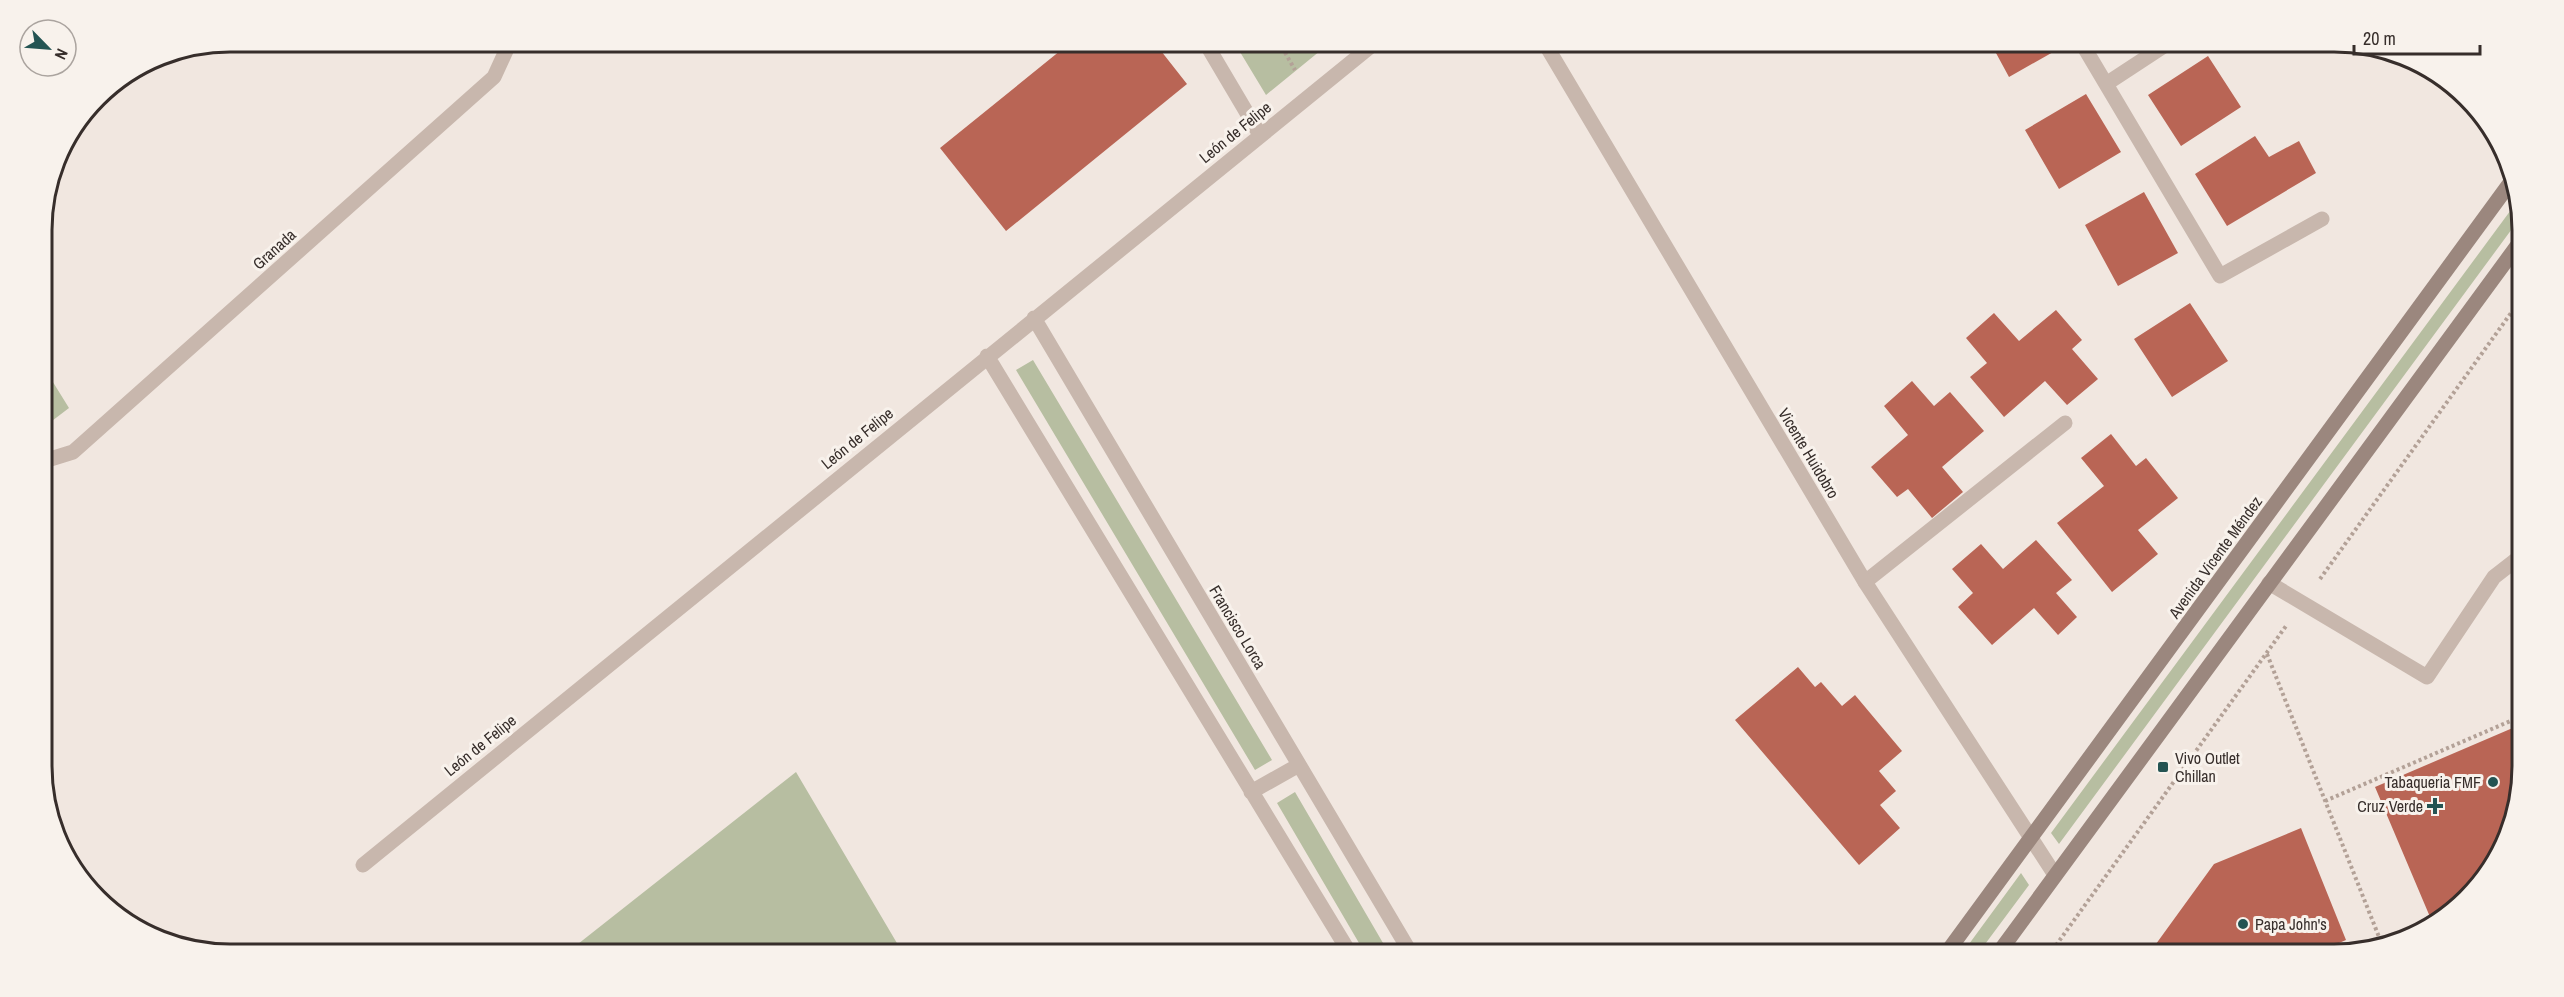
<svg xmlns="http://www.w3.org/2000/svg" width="2564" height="997" font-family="'Archivo Narrow',sans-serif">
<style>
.green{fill:#b7bea1}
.building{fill:#b96555}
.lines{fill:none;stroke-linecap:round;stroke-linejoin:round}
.path{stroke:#b3a197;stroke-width:4;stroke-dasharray:3 3;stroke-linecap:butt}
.service{stroke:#c8b7ad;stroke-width:15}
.minor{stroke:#c8b7ad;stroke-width:15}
.secondary{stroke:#9b877e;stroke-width:15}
.poi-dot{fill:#245453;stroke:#f8f2ec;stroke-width:2}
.labels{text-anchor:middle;stroke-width:6;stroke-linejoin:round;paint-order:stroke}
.street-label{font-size:16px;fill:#372e2b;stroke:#f8f2ec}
.poi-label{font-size:16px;fill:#372e2b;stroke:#f8f2ec;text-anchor:start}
.rim{fill:none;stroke:#372e2b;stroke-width:3}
</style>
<rect width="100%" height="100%" fill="#f1e7e0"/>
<path class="green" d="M1234 42H1331L1266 95Z
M2519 199 2520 218 2059 844 2051 833Z
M1033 360 1272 760 1255 770 1016 370Z
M43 366 69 408 44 427Z
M796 772 904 955H564Z
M1295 792 1390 955H1366L1277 803Z
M2021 873 2029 885 1977 955H1961Z"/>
<path class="building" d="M1071 42H1154L1187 84 1006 231 940 148Z
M1990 42H2059L2062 47 2009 77Z
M2208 56 2241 107 2181 146 2148 95Z
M2086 94 2121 152 2059 189 2025 130Z
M2255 136 2269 157 2299 141 2316 173 2227 226 2195 174Z
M2144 192 2178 253 2118 286 2085 225Z
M2190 303 2228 361 2172 397 2134 339Z
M2056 310 2082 340 2072 349 2098 379 2067 405 2045 381 2004 417 1970 377 1987 363 1966 338 1994 313 2019 341Z
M1912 381 1934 406 1950 392 1984 431 1942 467 1963 492 1932 518 1908 489 1897 497 1871 467 1908 435 1884 406Z
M2111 434 2136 466 2146 458 2178 498 2138 530 2158 554 2112 592 2057 523 2104 486 2081 458Z
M2036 540 2072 580 2056 593 2077 617 2058 635 2034 608 1992 645 1958 607 1973 593 1952 569 1981 544 2003 569Z
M1798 667 1815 687 1821 682 1842 706 1855 695 1902 751 1879 771 1896 791 1880 805 1900 828 1859 865 1735 720Z
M2522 724V766L2512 827 2483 881 2448 916 2433 924 2375 787Z
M2301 828 2346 940 2311 955H2148L2214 864Z"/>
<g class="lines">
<path class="path" d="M1279 42 1295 70
M2320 579 2521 299
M2267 654 2383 947
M2325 801 2522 716
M2049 955 2286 626"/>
<path class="service" d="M1865 582 2065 423
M2269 583 2427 677 2494 577 2521 556"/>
<path class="minor" d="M1205 42 1260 135
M1544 42 1865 582 2055 875
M2081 42 2220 276 2322 219
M2106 84 2170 42
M1034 318 1412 955
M987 356 1351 955
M44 461 73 452 494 77 510 42
M1251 792 1299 765
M363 865 1376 42"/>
<path class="secondary" d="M1945 955 2513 179
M1997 955 2520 242"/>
</g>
<g class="poi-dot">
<rect x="2157" y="761" width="12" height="12" rx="3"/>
<circle cx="2493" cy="782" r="6"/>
<path d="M2432 797h6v6h6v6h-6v6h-6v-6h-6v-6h6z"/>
<circle cx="2243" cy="924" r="6"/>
</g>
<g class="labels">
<g class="street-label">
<text transform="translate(1235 132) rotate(-39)" y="6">León de Felipe</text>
<text transform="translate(274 249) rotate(-42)" y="6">Granada</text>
<text transform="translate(857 438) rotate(-39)" y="6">León de Felipe</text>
<text transform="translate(1809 453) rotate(59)" y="6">Vicente Huidobro</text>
<text transform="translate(2215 557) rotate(-54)" y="6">Avenida Vicente Méndez</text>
<text transform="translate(1238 627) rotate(59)" y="6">Francisco Lorca</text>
<text transform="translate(480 745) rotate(-39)" y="6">León de Felipe</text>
</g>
<g class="poi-label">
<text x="2175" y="764">Vivo Outlet<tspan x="2175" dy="18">Chillan</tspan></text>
<text x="2481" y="788" text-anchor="end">Tabaqueria FMF</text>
<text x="2423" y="812" text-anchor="end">Cruz Verde</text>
<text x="2255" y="930">Papa John's</text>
</g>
</g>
<path d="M0 0H2564V997H0ZM230 52H2334A178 178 0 0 1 2512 230V766A178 178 0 0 1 2334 944H230A178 178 0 0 1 52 766V230A178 178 0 0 1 230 52Z" fill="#f8f2ec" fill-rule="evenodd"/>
<path class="rim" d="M230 52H2334A178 178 0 0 1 2512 230V766A178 178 0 0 1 2334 944H230A178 178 0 0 1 52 766V230A178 178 0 0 1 230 52Z"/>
<g transform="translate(48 48) rotate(115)"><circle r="28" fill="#f8f2ec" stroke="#aba49f" stroke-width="1.5"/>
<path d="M0-4.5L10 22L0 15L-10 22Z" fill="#245453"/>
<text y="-9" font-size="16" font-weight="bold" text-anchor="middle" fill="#372e2b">N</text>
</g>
<path d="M2354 45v9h126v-9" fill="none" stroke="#372e2b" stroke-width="3"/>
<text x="2363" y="45" font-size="18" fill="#372e2b" stroke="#f8f2ec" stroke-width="4.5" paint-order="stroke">20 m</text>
</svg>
